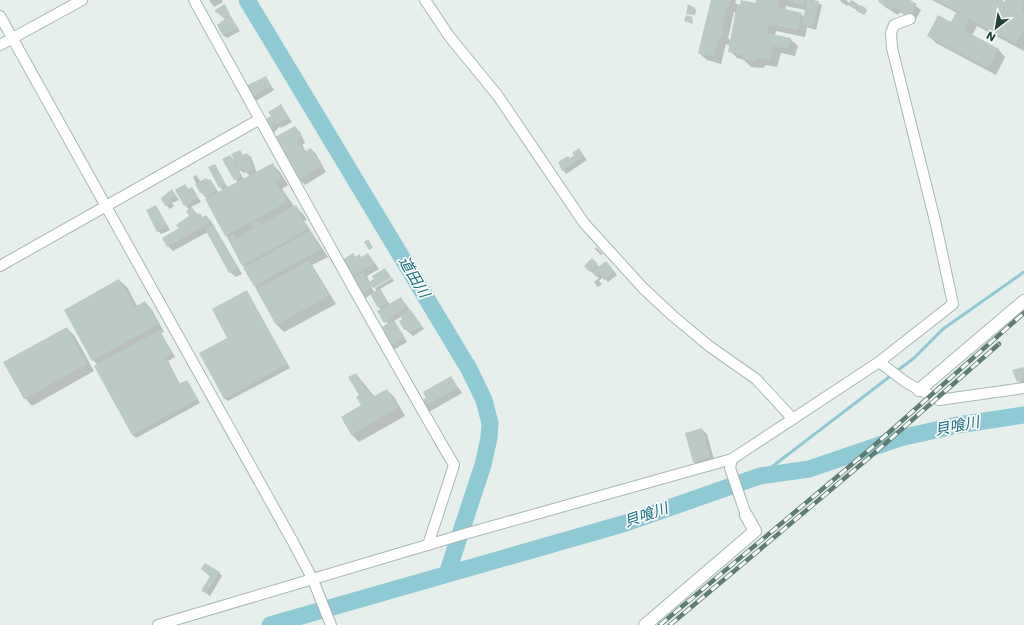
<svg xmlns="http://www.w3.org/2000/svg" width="1024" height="625" font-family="Poppins,'Noto Sans JP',sans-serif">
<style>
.shadow{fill:#0003;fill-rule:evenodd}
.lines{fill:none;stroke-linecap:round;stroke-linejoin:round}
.stream{stroke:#8ec9d4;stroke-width:3}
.river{stroke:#8ec9d4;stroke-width:17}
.building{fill:#bbcac4}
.minor-casing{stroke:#a8b8b2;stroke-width:12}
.tertiary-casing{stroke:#a8b8b2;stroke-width:14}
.minor{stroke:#fff;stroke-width:10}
.tertiary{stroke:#fff;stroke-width:12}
.rail-casing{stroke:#5f7d75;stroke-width:4.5}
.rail{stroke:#f7fbf9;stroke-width:3;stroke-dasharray:9;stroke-linecap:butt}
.labels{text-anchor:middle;stroke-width:3.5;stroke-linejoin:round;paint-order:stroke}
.water-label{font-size:15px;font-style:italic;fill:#1c6f80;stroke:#f7fbf9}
</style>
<rect width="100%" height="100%" fill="#e6efeb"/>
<path class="shadow" d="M209 0H222L223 2 214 7Z
M712 0H736L735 3 741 6 757 4V0H814L822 5 816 30 807 27 805 37 776 31 775 35 790 39 798 46 795 56 781 53 777 67 766 65 763 68 751 67 744 60 737 58 730 51 731 46 726 44 721 64 707 60 699 53ZM786 6 806 10 804 17 801 14 785 10ZM734 12 736 13 731 41 728 38Z
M841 0H846L850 4 851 1 865 9 867 10 864 15 848 4 847 6 840 1Z
M880 0H908L921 10 915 21 900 12 898 15 885 7Z
M932 0H999L1005 3 1007 0H1024V51L977 26 972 35 998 49 1005 57 996 75 936 43 929 36 951 23 957 13Z
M689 5 696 10 695 15 687 14Z
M224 6 240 31 227 38 223 35 226 20 217 12Z
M692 18 693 24 686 21Z
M266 77 274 90 256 101 253 97Z
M280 105 292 122 281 128 280 126 274 133 270 129 272 117Z
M295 127 300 132 305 143 302 145 306 152 311 149 316 154 326 172 305 185 299 179Z
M579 150 587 160 566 174 563 170Z
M240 151 244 156 247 154 251 157 257 173 273 165 280 172 288 185 282 189 294 206 289 209 296 207 303 214 307 220 304 221 328 257 312 265 336 304 284 332 277 325 206 200 208 199 201 193 193 177 196 175 201 182 210 180 219 193 223 191 209 168 214 165 228 188 238 183 224 159 230 156 236 162ZM238 168 244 173 246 172 250 176 244 180Z
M185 185 189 190 192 189 195 192 201 202 191 207 198 215 203 218 206 216 211 221 242 274 236 277 230 272 208 232 173 251 168 246 190 216 189 210 176 190Z
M172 190 179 200 172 203 174 206 170 209 166 205Z
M156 206 170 230 161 234 158 231Z
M596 247 603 254 601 255 595 249Z
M368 254 379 269 367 276 370 283 385 269 391 277 373 287 370 284 374 292 377 291 375 288 392 278 394 281 380 289 390 305 401 298 424 329 413 336 405 329 402 316 394 321 407 342 395 349 391 346 388 325 381 310 371 294 366 298 363 295 352 276 356 258H362Z
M592 260 599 267 609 265 617 275 608 282 603 277 599 281 602 284 598 287 594 282 599 278 585 266Z
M119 280 127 287 137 306 145 302 152 310 164 332 161 333 175 357 168 361 180 384 187 381 200 403 136 438 132 434 98 365 93 360Z
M247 292 290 368 228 401 224 398 228 338Z
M66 328 74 335 94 371 32 406 25 398 5 363Z
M1024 368V384H1021L1013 371Z
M356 374 375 397 387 390 394 397 405 416 359 442 352 435 342 417 362 406Z
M451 377 462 393 429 412 421 402Z
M701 429 707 434 715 463 699 467 694 462Z
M202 569 219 572 222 576 210 596 203 591 211 577Z"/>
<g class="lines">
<path class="stream" d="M760 476 914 358 943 329 1024 272"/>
<path class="river" d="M247 0 469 369 484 400 490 423 489 438 483 465 447 574
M270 625 626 523 760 476 809 469 900 438 958 425 1024 415"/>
</g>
<path class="building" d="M711 0H731L729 6 727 5 721 31H723L722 38H719L714 57 698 53Z
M741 0 756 3V0H779L777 7 802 13 798 30 769 24 767 33 791 38 788 49 773 46 770 60 757 57 756 61 743 60 744 55 728 52 737 4 740 5Z
M784 0H805L804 5Z
M807 0 819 1 813 27 802 24Z
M851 0 858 4 855 9 848 5Z
M879 0H910L917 4 909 16 894 7 892 10 878 2Z
M937 0H1002L1005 2V0H1024L1022 11 1024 12V30L1016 44 969 19 964 30 999 49 988 68 927 36 938 15 951 22 957 11Z
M225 4 230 14 223 18 219 12 216 13 215 10Z
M688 4 695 8 694 14H686Z
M860 5 866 8 863 14 856 11Z
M230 15 237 27 223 36 217 25Z
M686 15 693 17 691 23 684 21Z
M266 76 271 86 252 98 246 86Z
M281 104 289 118 277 125 276 123 270 130 264 120 271 116 268 112Z
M295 126 301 137 297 140 304 152 311 148 321 166 298 180 275 137Z
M579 148 584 156 562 171 558 162 568 156 570 158 574 155 572 153Z
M240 150 243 155 247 153 254 169 246 173 243 169 240 171 231 154Z
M230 155 242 177 234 180 222 159Z
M273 163 281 178 275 181 281 192 283 191 287 198 285 200 287 202 225 236 205 199Z
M215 164 226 185 219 188 208 167Z
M206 178 208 180 210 179 217 190 205 197 202 192 200 193 195 184Z
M185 184 188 189 192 187 198 198 184 206 175 190Z
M172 189 176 196 170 199 172 203 165 206 161 198Z
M156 205 167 226 157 232 146 210Z
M296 205 300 212 298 213 309 228 242 266 227 237 233 234 236 239 254 228 251 224 258 220 261 225Z
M192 207 196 215 200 213 203 217 206 215 211 222 167 247 162 238 179 228 176 225 189 216 186 211Z
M212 224 238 269 229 273 205 229Z
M310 231 321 249 254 286 243 268Z
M368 239 373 248 369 250 364 242Z
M353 253 356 257 359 254 361 257 368 253 374 264 351 277 342 260Z
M592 258 598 264 590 272 584 266Z
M309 261 329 296 276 325 256 289Z
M606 261 614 271 604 280 599 274 596 277 592 272Z
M385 268 391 278 373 288 369 282 374 279 372 276Z
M363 272 371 287 362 295 352 278Z
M119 279 135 307 145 301 158 324 92 361 64 310Z
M380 288 388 303 378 308 370 294Z
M247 290 287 364 224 399 199 353 227 338 212 309Z
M401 297 407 307 390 318V320L384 323 377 311Z
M410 309 422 326 409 333 406 329 404 330 399 321 402 319 400 315Z
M394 320 405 338 391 346 380 328Z
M67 327 87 364 24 399 3 362Z
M160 330 172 354 165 358 179 384 187 380 198 399 132 435 94 366Z
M1024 367 1023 380 1017 382 1012 370Z
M356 373 367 392 369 390 373 397 387 389 398 408 351 435 341 417 361 405 356 397 359 395 348 377Z
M451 376 458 388 423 407 420 402 426 398 423 392Z
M702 428 710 457 693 462 685 433Z
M205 563 220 572 206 593 201 591 210 576 201 569Z"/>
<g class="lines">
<g class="minor-casing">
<path id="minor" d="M194 0C280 155 364 311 454 465L428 545
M425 0 449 36 498 96 584 223 643 288 673 316 709 346 756 379 793 419
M0 16 293 542 313 580 331 625
M0 45 82 0
M0 266 260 119
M879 362 907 383 939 400 1024 388
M732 459 730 468 746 515
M158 625 461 535 732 459 879 362 953 304 936 225 892 48 891 33 894 25 910 19"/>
</g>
<g class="tertiary-casing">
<path id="tertiary" d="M919 390 1024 301
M645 625 755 531 746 515"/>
</g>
<use href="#minor" class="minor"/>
<use href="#tertiary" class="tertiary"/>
<g class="rail-casing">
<path id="rail" d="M660 625 869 450 1024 313
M670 625 871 456 999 344"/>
</g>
<use href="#rail" class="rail"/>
</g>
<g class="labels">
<g class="water-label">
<text transform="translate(414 277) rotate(59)" y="5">道田川</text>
<text transform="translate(957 426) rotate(-11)" y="5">貝喰川</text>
<text transform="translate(646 515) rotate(-19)" y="5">貝喰川</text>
</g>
</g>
<g transform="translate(996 28) rotate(211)" stroke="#f7fbf9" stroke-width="3" paint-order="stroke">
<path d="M0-3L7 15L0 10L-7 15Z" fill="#24423a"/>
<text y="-6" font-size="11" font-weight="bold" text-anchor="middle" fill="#24423a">N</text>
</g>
</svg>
